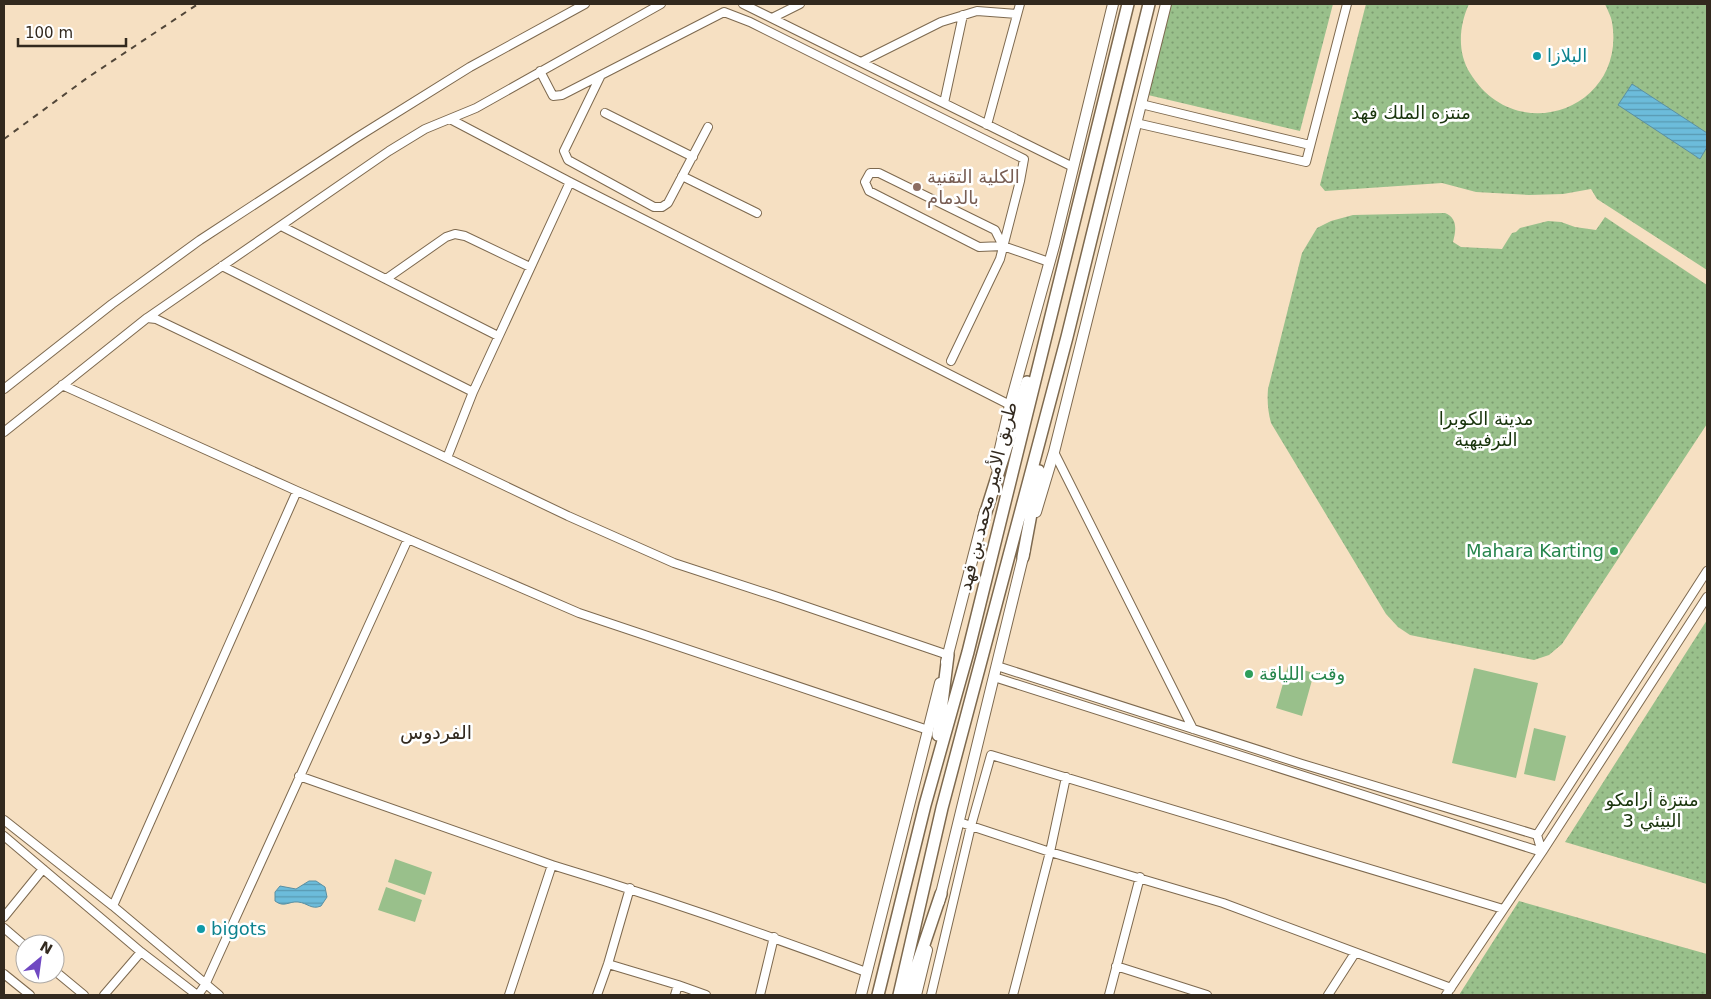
<svg xmlns="http://www.w3.org/2000/svg" width="1711" height="999" font-family="'DejaVu Sans','Noto Naskh Arabic',sans-serif">
<style>
.park{fill:url(#park-dots)}
.garden{fill:#99c08b}
.water{fill:url(#water-rules);stroke:#5b90a2}
.lines{fill:none;stroke-linecap:round;stroke-linejoin:round}
.minor-casing{stroke:#7d694f;stroke-width:10}
.major-casing{stroke:#7d694f;stroke-width:12}
.highway-casing{stroke:#7d694f;stroke-width:14}
.minor{stroke:#fff;stroke-width:8}
.major{stroke:#fff;stroke-width:10}
.highway{stroke:#fff;stroke-width:11}
.rail{stroke:#524739;stroke-width:2;stroke-dasharray:6 6;stroke-linecap:butt}
.culture-dot{fill:#0f9aa8;stroke:#fff;stroke-width:2}
.education-dot{fill:#8d6e63;stroke:#fff;stroke-width:2}
.leisure-dot{fill:#2e9e5b;stroke:#fff;stroke-width:2}
.labels{text-anchor:middle;stroke-width:5;stroke-linejoin:round;paint-order:stroke}
.culture-label{font-size:18px;fill:#0d838f;stroke:#fff;text-anchor:start}
.park-label{font-size:18px;fill:#19340c;stroke:#fff}
.education-label{font-size:18px;fill:#785e54;stroke:#fff;text-anchor:start}
.street-label{font-size:18px;fill:#32291e;stroke:#fff}
.leisure-label{font-size:18px;fill:#27864d;stroke:#fff;text-anchor:end}
.neighbourhood-label{font-size:19px;fill:#32291e;stroke:#fff}
</style>
<defs>
<pattern id="park-dots" width="8" height="8" patternUnits="userSpaceOnUse" patternTransform="scale(1.25)"><rect width="8" height="8" fill="#99c08b"/><path d="M2 2h.1M6 6h.1" fill="none" stroke="#7d9c71" stroke-width="1.8" stroke-linecap="round"/></pattern>
<pattern id="water-rules" width="6" height="5" patternUnits="userSpaceOnUse" patternTransform="scale(1.25)"><rect width="6" height="5" fill="#6cbcdb"/><path d="M0 2.5h6" fill="none" stroke="#5999b1"/></pattern>
</defs>
<rect width="100%" height="100%" fill="#f6e0c2"/>
<path class="park" d="M1171 4H1333L1300 131 1148 95Z
M1366 4H1469C1459 26 1457 52 1470 73 1516 149 1627 109 1612 22 1611 16 1607 9 1605 4H1707V270L1597 199 1591 189 1563 194 1529 195 1476 192 1442 183 1325 191 1320 185Z
M1445 213C1458 218 1456 231 1453 242L1461 247 1502 249 1512 233 1516 232 1520 228 1548 221 1561 222 1575 227 1596 230 1605 217 1707 285V424L1562 644 1549 655 1534 660 1410 635 1398 627 1386 614 1271 423C1268 412 1267 401 1268 389L1302 253 1317 228 1331 221 1353 215Z
M1707 620V884L1565 842Z
M1519 901 1707 954V995H1459Z"/>
<path class="garden" d="M1288 666 1314 673 1302 716 1276 708Z
M1474 668 1538 683 1516 778 1452 763Z
M1534 728 1566 736 1555 781 1524 774Z
M395 859 432 872 425 895 388 882Z
M386 887 422 900 415 922 378 910Z"/>
<path class="water" d="M1632 84 1707 133V147L1700 159 1618 105Z
M309 881H316L325 887 327 897 321 906C311 910 308 903 298 902 289 901 284 908 275 901V892L280 886 296 889Z"/>
<g class="lines">
<g class="minor-casing">
<path id="minor" d="M743 4 1073 167
M772 18 800 4
M861 62 941 22 977 11 1017 14
M540 71 553 96 562 95 724 12 750 22 1024 159 1020 181 1000 259 951 361
M600 77 564 151 568 160 654 207H662L668 203 708 127
M944 103 963 15
M1141 104 1310 145
M605 113 693 157
M450 119 570 182 1010 405
M1136 123 1306 162 1347 4
M987 125 1020 4
M682 176 757 213
M281 226 498 336
M1003 246 979 247 869 191 865 182 870 173H879L995 230 1003 246 1049 262
M222 266 473 392
M386 279 446 237 455 234 465 236 530 267
M147 318 156 319 568 516 674 563 781 598 948 655
M62 385 297 491 579 613 928 730
M4 389 112 304 200 240 356 138 470 67 585 4
M4 432 147 318 389 151 425 129 476 108 661 4
M1054 452 1193 729
M447 458 473 392 570 182
M997 666 1302 764 1537 835 1707 571
M994 677 1542 852 1707 597
M299 776 552 865
M4 820 113 906 219 995
M959 822 1050 852 1223 903 1451 988
M4 836 141 952 197 995
M113 906 297 491
M4 917 43 869
M4 928 25 946
M608 964 678 985 706 995
M1116 966 1207 995
M55 971 84 995
M4 974 30 995
M104 995 141 952
M198 995 205 985 408 539
M509 995 552 865C658 897 762 933 866 972
M597 995 608 964 630 888
M675 995 678 985
M760 995 774 937
M931 995 971 826 991 755 1503 909
M1013 995 1050 852 1066 777
M1109 995 1140 877
M1328 995 1355 953
M1446 995 1542 852 1537 835"/>
</g>
<g class="major-casing">
<path id="major" d="M996 466 1010 405 1054 246 1113 4
M1036 512 1054 452 1166 4
M946 662 985 511
M939 902 1025 549
M861 995 940 683
M916 995 927 950"/>
</g>
<g class="highway-casing">
<path id="highway" d="M984 518 1027 382
M1023 557 1039 471
M938 735 948 655
M878 995 925 805 968 652 1128 4
M899 995 942 808 1067 337 1149 4
M907 995 941 894"/>
</g>
<use href="#minor" class="minor"/>
<use href="#major" class="major"/>
<use href="#highway" class="highway"/>
<path class="rail" d="M4 139 87 78 198 4"/>
</g>
<g class="culture-dot">
<circle cx="1537" cy="56" r="5"/>
<circle cx="201" cy="929" r="5"/>
</g>
<circle class="education-dot" cx="917" cy="187" r="5"/>
<g class="leisure-dot">
<circle cx="1614" cy="551" r="5"/>
<circle cx="1249" cy="674" r="5"/>
</g>
<g class="labels">
<g class="culture-label">
<text x="1547" y="62">البلازا</text>
<text x="211" y="935">bigots</text>
</g>
<g class="park-label">
<text x="1411" y="119">منتزه الملك فهد</text>
<text x="1486" y="425">مدينة الكوبرا<tspan x="1486" dy="21">الترفيهية</tspan></text>
<text x="1652" y="806">منتزة أرامكو<tspan x="1652" dy="21">البيئي 3</tspan></text>
</g>
<g class="education-label">
<text x="927" y="183">الكلية التقنية<tspan x="927" dy="21">بالدمام</tspan></text>
</g>
<g class="street-label">
<text transform="translate(988 496) rotate(-76)" y="6">طريق الأمير محمد بن فهد</text>
</g>
<g class="leisure-label">
<text x="1604" y="557">Mahara Karting</text>
<text x="1259" y="680" text-anchor="start">وقت اللياقة</text>
</g>
<g class="neighbourhood-label">
<text x="436" y="739">الفردوس</text>
</g>
</g>
<rect width="1711" height="999" fill="none" stroke="#32291e" stroke-width="10"/>
<g transform="translate(40 959) rotate(29)"><circle r="24" fill="#ffffff" stroke="#ada9a5"/>
<path d="M0-4L9 19L0 12L-9 19Z" fill="#7049c2"/>
<text y="-8" font-size="14" font-weight="bold" text-anchor="middle" fill="#32291e">N</text>
</g>
<path d="M18 38v8h108v-8" fill="none" stroke="#32291e" stroke-width="2.5"/>
<text x="25" y="38" font-size="15" fill="#32291e" stroke="#ffffff" stroke-width="4" paint-order="stroke">100 m</text>
</svg>
